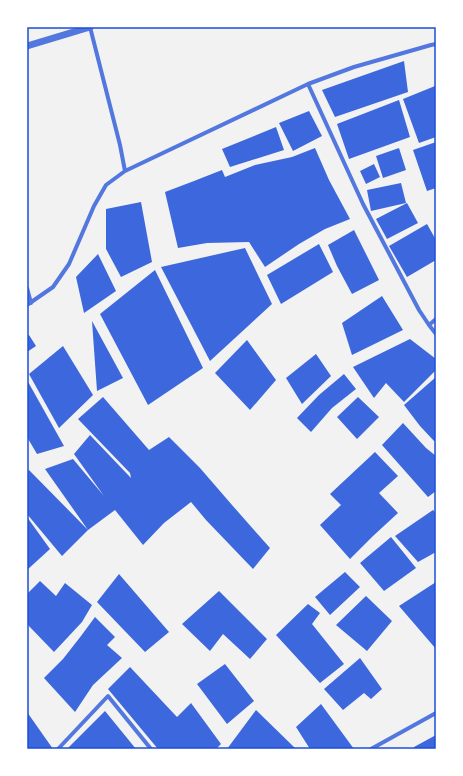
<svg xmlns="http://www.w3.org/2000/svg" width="463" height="776" font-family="Roboto,sans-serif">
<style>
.building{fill:#3d67dc}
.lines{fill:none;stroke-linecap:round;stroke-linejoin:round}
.minor{stroke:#5277de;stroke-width:4}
.tertiary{stroke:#5277de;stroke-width:7}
.neatline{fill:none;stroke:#1d4ed8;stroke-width:1.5}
</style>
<rect width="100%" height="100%" fill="#f2f2f2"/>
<path class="building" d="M404 61 408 92 335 117 322 90Z
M435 86 436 89V137L419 143 403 99Z
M399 100 410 137 349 159 337 124Z
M309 111 322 136 293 151 279 123Z
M276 127 284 150 230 167 222 149Z
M436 142V188L427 191 413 150Z
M315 148 329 180 350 219 325 229 299 244 265 267 249 242 207 243 178 248 165 192 194 181 222 170 225 177 255 165 292 157Z
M399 148 406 170 383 178 376 156Z
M374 164 380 177 366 184 360 171Z
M401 183 406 203 371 211 367 190Z
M141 202 152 262 121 277 106 249V209Z
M407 203 418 223 387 239 376 219Z
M427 224 436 240V260L407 277 389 246Z
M354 230 379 280 352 294 337 266 328 245Z
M319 244 333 272 281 304 267 275Z
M245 248 272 304 210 361 161 267Z
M98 254 116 291 84 313 76 277Z
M155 270 203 368 148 405 100 314Z
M382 296 403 330 352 355 342 323Z
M92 321 123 378 97 391Z
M29 335 36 346 27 352V336Z
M410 339 436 359V370L404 402 386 383 374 398 353 367Z
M247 340 276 380 250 410 215 373Z
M63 346 93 395 59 428 29 374Z
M316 354 331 376 302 404 286 378Z
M344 374 356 389 332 408 311 432 297 418 319 395Z
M436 377V440L434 441 420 426 404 405Z
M27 380 64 446 37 454 27 437Z
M103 397 149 450 169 437 200 468 232 505 270 548 253 569 206 520 191 502 164 523 143 545 115 510 88 530 62 556 27 514V472L29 470 88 530 45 469 73 459 104 496 74 454 90 435 131 478 130 473 78 419Z
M358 397 379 417 357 439 337 417Z
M403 423 426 448 436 456V491L428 497 382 445Z
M375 452 398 476 379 493 398 513 373 536 350 559 320 525 341 505 330 494Z
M433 510 436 513V552L418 562 395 536Z
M27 517 50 549 27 570Z
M391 537 416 568 384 591 360 563Z
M345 572 360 587 330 615 315 597Z
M119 574 169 632 145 652 97 602Z
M40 581 56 596 65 583 92 605 82 622 54 652 27 624V594Z
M436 582V649L399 606Z
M219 591 267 639 250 659 223 634 210 651 182 624Z
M366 596 392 621 367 651 336 625Z
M308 604 320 613 312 624 344 664 320 683 276 635Z
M95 617 115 637 107 645 122 658 93 685 75 712 44 678 63 659 81 636Z
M360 658 382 689 371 699 364 693 343 710 324 689Z
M225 664 254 701 227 724 197 684Z
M130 667 177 717 191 703 221 744 216 749H158L108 689Z
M321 704 354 749H310L296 727Z
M256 710 296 749H227Z
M105 711 136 749H67Z
M27 712 53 749H27Z
M436 735V749H414V747Z"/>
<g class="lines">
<path class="minor" d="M90 27 120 145 125 171
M308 84 363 204 419 310 429 325 436 334
M27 288 31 303
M27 305 53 287 69 264 94 206 106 185 125 171 308 84 354 67 431 45 436 44
M429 325 436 319
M58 749 108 696 151 749
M371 749 436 713"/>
<path class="tertiary" d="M27 46 90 27"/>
</g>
<rect width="463" height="776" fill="none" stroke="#ffffff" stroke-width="56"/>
<rect x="28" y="28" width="407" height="720" class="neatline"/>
</svg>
